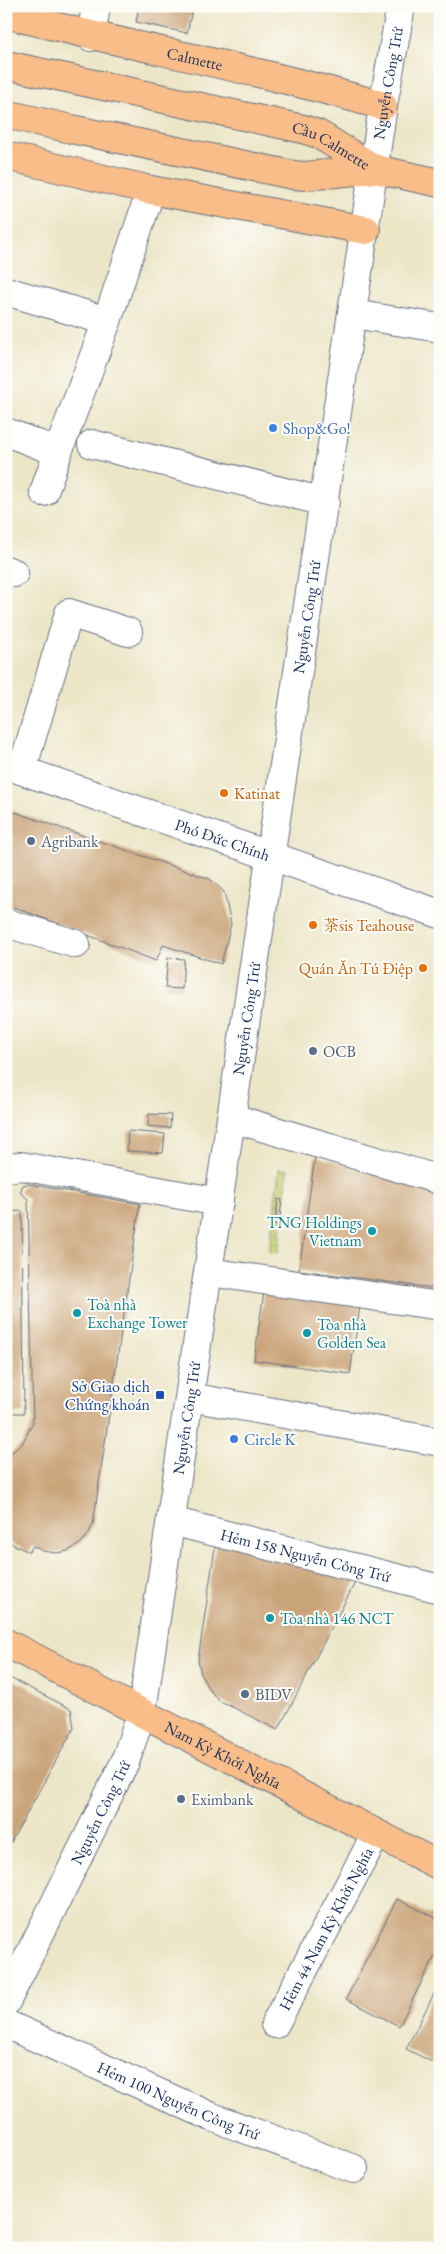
<svg xmlns="http://www.w3.org/2000/svg" width="446" height="2254" font-family="'EB Garamond','Noto Serif SC',serif">
<style>
.grass{fill:url(#grass-tufts);stroke:#6e7e66}
.building{fill:#caa479}
.lines{fill:none;stroke-linecap:round;stroke-linejoin:round}
.minor-casing{stroke:#646f83;stroke-width:30}
.major-casing{stroke:#646f83;stroke-width:30}
.minor{stroke:#fff;stroke-width:28}
.major{stroke:#f8bd88;stroke-width:28}
.shop-dot{fill:#3f7fe0;stroke:#fdfcf7;stroke-width:2}
.food-dot{fill:#e8710a;stroke:#fdfcf7;stroke-width:2}
.service-dot{fill:#5c6f8a;stroke:#fdfcf7;stroke-width:2}
.culture-dot{fill:#0f9aa8;stroke:#fdfcf7;stroke-width:2}
.transit-dot{fill:#1a4fb4;stroke:#fdfcf7;stroke-width:2}
.labels{text-anchor:middle;stroke-width:4;stroke-linejoin:round;paint-order:stroke}
.street-label{font-size:16px;fill:#1b2f5e;stroke:#fdfcf7}
.shop-label{font-size:16px;fill:#366cbe;stroke:#fdfcf7;text-anchor:start}
.food-label{font-size:16px;fill:#c56008;stroke:#fdfcf7;text-anchor:start}
.service-label{font-size:16px;fill:#4e5e75;stroke:#fdfcf7;text-anchor:start}
.culture-label{font-size:16px;fill:#0d838f;stroke:#fdfcf7;text-anchor:start}
.transit-label{font-size:16px;fill:#164399;stroke:#fdfcf7;text-anchor:end}
</style>
<defs>
<pattern id="grass-tufts" width="24" height="20" patternUnits="userSpaceOnUse" patternTransform="scale(1.25)"><rect width="24" height="20" fill="#c0cd6f"/><path d="M3 7l-1-3M5 7V3M7 7l1-3M15 17l-1-3M17 17v-4M19 17l1-3" fill="none" stroke="#a4b063"/></pattern>
</defs>
<rect width="100%" height="100%" fill="#fdfcf7"/>
<filter id="ink" filterUnits="userSpaceOnUse"><feTurbulence type="fractalNoise" baseFrequency=".02" numOctaves="2"/><feDisplacementMap in="SourceGraphic" scale="10" xChannelSelector="R" yChannelSelector="G"/><feConvolveMatrix kernelMatrix="1 2 1 2 8 2 1 2 1" color-interpolation-filters="sRGB"/></filter>
<filter id="wash" filterUnits="userSpaceOnUse"><feTurbulence type="fractalNoise" baseFrequency=".0096" numOctaves="4" result="noise"/><feDisplacementMap in="SourceGraphic" scale="20" xChannelSelector="R" yChannelSelector="G"/><feGaussianBlur stdDeviation="1.12" result="paint"/><feColorMatrix in="noise" values="0 0 0 0 0 0 0 0 0 0 0 0 0 0 0 0 0 1.4 0 .05"/><feComposite in="paint" operator="in"/></filter>
<g filter="url(#wash)">
<rect width="100%" height="100%" fill="#ece6c7"/>
<path class="grass" d="M279 1169 288 1170 278 1253 269 1252Z"/>
<g id="blocks">
<path class="building" d="M139 6H193L187 33 136 22Z
M6 809 210 879 224 892 231 924 221 964 163 945 156 961 6 904Z
M168 958 184 959 182 989 165 988Z
M149 1114 171 1115 170 1128 148 1126Z
M128 1131 165 1134 163 1153 127 1151Z
M315 1156 440 1192V1289L299 1270Z
M28 1184 140 1204 93 1524 88 1535 80 1544 68 1551 56 1553 43 1551 33 1546 29 1552 6 1541V1457L22 1444 33 1422 28 1199 20 1192 23 1185Z
M278 1199 282 1200 279 1226 275 1225Z
M22 1211 24 1413H6V1212Z
M264 1292 360 1306 350 1374 254 1360Z
M216 1541 358 1577 278 1730 218 1700 208 1688 201 1674 198 1660Z
M6 1676 71 1709 74 1728 6 1851Z
M397 1899 440 1920V1946L399 2026 346 1999Z
M440 1982V2066L406 2049Z"/>
</g>
</g>
<g filter="url(#ink)">
<use href="#blocks" fill-opacity="0" stroke="#646f83" stroke-width="1"/>
<g class="lines">
<g class="minor-casing">
<g id="minor">
<path d="M91 37 96 6"/>
<path d="M6 291 107 321 151 190"/>
<path d="M353 314 440 328"/>
<path d="M6 432 58 452 44 492"/>
<path d="M92 444 325 502"/>
<path d="M58 452 107 321"/>
<path d="M6 570 14 573"/>
<path id="s1" d="M6 765 440 914"/>
<path d="M22 770 69 613 128 632"/>
<path d="M6 923 76 944"/>
<path d="M232 1118 440 1180"/>
<path d="M6 1168 21 1166 219 1202"/>
<path d="M209 1272 440 1306"/>
<path d="M190 1397 440 1442"/>
<path id="s2" d="M171 1521 440 1589"/>
<path id="s3" d="M6 2002 125 1762 142 1711 383 106 401 6"/>
<path id="s4" d="M6 2024 212 2117 354 2169"/>
<path id="s5" d="M275 2024 376 1834"/>
</g>
</g>
<g class="major-casing">
<g id="major">
<path id="s6" d="M6 14C131 47 259 69 383 106"/>
<path id="s7" d="M6 65 303 129 318 134 375 169"/>
<path d="M6 114 71 129 293 175 306 176 375 169 440 183"/>
<path d="M6 156 151 190 366 230"/>
<path id="s8" d="M6 1643 440 1866"/>
</g>
</g>
<use href="#minor" class="minor"/>
<use href="#major" class="major"/>
</g>
</g>
<g class="shop-dot">
<circle cx="273" cy="428" r="5"/>
<circle cx="234" cy="1439" r="5"/>
</g>
<g class="food-dot">
<circle cx="224" cy="793" r="5"/>
<circle cx="313" cy="925" r="5"/>
<circle cx="423" cy="968" r="5"/>
</g>
<g class="service-dot">
<circle cx="31" cy="841" r="5"/>
<circle cx="313" cy="1051" r="5"/>
<circle cx="245" cy="1694" r="5"/>
<circle cx="181" cy="1799" r="5"/>
</g>
<g class="culture-dot">
<circle cx="372" cy="1231" r="5"/>
<circle cx="77" cy="1313" r="5"/>
<circle cx="307" cy="1333" r="5"/>
<circle cx="270" cy="1618" r="5"/>
</g>
<rect class="transit-dot" x="155" y="1390" width="10" height="10" rx="2.5"/>
<g class="labels">
<g class="street-label">
<text dy="6" stroke="none"><textPath href="#s6" startOffset="194">Calmette</textPath></text>
<text dy="6" stroke="none"><textPath href="#s3" startOffset="1968">Nguyễn Công Trứ</textPath></text>
<text dy="6" stroke="none"><textPath href="#s7" startOffset="336">Cầu Calmette</textPath></text>
<text dy="6" stroke="none"><textPath href="#s3" startOffset="1428">Nguyễn Công Trứ</textPath></text>
<text dy="6" stroke="none"><textPath href="#s1" startOffset="229">Phó Đức Chính</textPath></text>
<text dy="6" stroke="none"><textPath href="#s3" startOffset="1022">Nguyễn Công Trứ</textPath></text>
<text dy="6" stroke="none"><textPath href="#s3" startOffset="618">Nguyễn Công Trứ</textPath></text>
<text dy="6" stroke="none"><textPath href="#s2" startOffset="139">Hẻm 158 Nguyễn Công Trứ</textPath></text>
<text dy="6" stroke="none"><textPath href="#s8" startOffset="244">Nam Kỳ Khởi Nghĩa</textPath></text>
<text dy="6" stroke="none"><textPath href="#s3" startOffset="212">Nguyễn Công Trứ</textPath></text>
<text dy="6" stroke="none"><textPath href="#s5" startOffset="108">Hẻm 44 Nam Kỳ Khởi Nghĩa</textPath></text>
<text dy="6" stroke="none"><textPath href="#s4" startOffset="189">Hẻm 100 Nguyễn Công Trứ</textPath></text>
</g>
<g class="shop-label">
<text x="283" y="434">Shop&amp;Go!</text>
<text x="244" y="1445">Circle K</text>
</g>
<g class="food-label">
<text x="234" y="799">Katinat</text>
<text x="323" y="931">茶sis Teahouse</text>
<text x="413" y="974" text-anchor="end">Quán Ăn Tú Điệp</text>
</g>
<g class="service-label">
<text x="41" y="847">Agribank</text>
<text x="323" y="1057">OCB</text>
<text x="255" y="1700">BIDV</text>
<text x="191" y="1805">Eximbank</text>
</g>
<g class="culture-label">
<text x="362" y="1228" text-anchor="end">TNG Holdings<tspan x="362" dy="18">Vietnam</tspan></text>
<text x="87" y="1310">Toà nhà<tspan x="87" dy="18">Exchange Tower</tspan></text>
<text x="317" y="1330">Tòa nhà<tspan x="317" dy="18">Golden Sea</tspan></text>
<text x="280" y="1624">Tòa nhà 146 NCT</text>
</g>
<g class="transit-label">
<text x="150" y="1392">Sở Giao dịch<tspan x="150" dy="18">Chứng khoán</tspan></text>
</g>
</g>
<rect width="446" height="2254" fill="none" stroke="#fdfcf7" stroke-width="25"/>
</svg>
